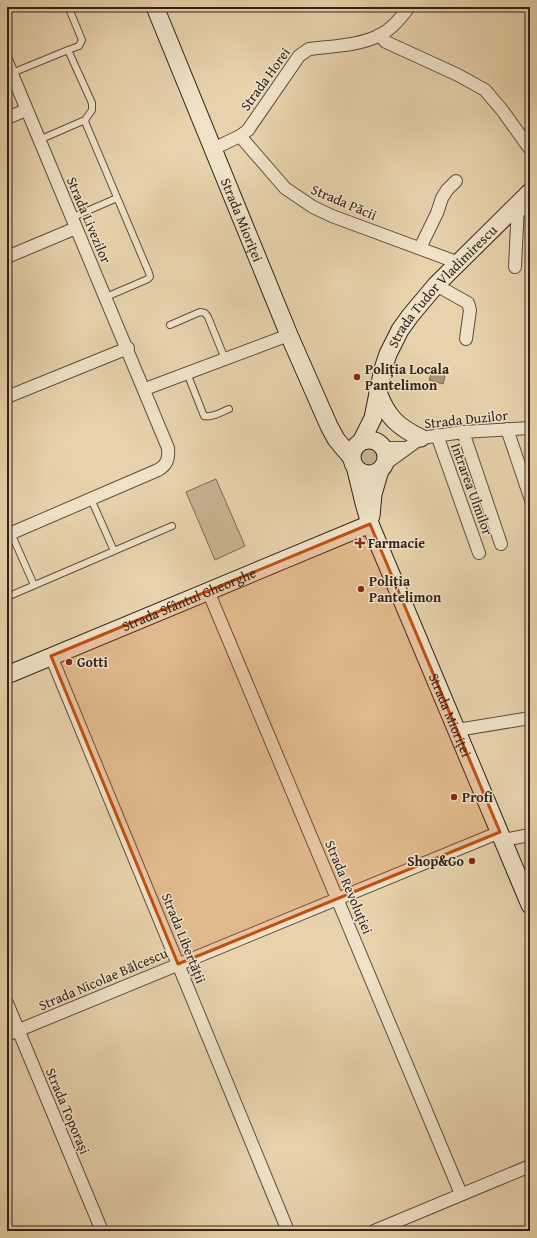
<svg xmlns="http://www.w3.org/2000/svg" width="537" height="1238" font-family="'Gentium Book Plus',serif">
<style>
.green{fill:#c8b492;stroke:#7d6a56}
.water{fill:#a9967a;stroke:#796754}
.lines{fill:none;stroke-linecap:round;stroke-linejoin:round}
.lane-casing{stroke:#5f4d3e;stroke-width:8}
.street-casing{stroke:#5f4d3e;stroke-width:14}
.secondary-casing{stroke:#32211a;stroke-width:19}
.lane{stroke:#efe2c8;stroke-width:6}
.street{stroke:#efe2c8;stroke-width:12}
.secondary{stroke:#efe2c8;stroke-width:17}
.marked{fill:#c44e0f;fill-opacity:0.2;stroke:#c44e0f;stroke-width:3;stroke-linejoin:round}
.poi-dot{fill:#8f2418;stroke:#efe2c8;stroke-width:1.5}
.labels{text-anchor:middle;stroke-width:3;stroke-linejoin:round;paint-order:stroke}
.street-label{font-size:14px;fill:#32211a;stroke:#efe2c8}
.poi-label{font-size:14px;font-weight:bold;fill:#32211a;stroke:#efe2c8;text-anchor:start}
</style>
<rect width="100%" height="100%" fill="#e7d2ab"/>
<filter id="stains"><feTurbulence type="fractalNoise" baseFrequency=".005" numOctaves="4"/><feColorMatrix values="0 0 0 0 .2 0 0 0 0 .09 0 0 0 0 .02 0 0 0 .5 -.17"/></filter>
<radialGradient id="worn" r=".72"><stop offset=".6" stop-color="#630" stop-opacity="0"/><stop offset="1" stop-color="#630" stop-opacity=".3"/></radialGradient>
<path class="green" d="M358 457a10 10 0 1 1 20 0a10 10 0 1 1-20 0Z
M216 479 245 546 215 560 186 492Z"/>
<path class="water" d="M432 371 445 376 443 384 429 380Z"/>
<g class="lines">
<g class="lane-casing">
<path id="lane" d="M70 11 82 40 79 46 68 50 92 103V110L85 120 86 124 149 273 150 277 148 279 106 297
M12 73 68 50
M39 140 85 120
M71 218 117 198
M170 325 200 312 205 313 208 317 225 359
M187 373 204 416C212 418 221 412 229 409
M91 499 114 551
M11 533 34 585
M7 597 172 526"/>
</g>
<g class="street-casing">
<path id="street" d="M379 35 386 42 458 75 485 90 502 110 530 149
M7 62 168 448C169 459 167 465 158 470L7 535
M7 118 26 110
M240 136 285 188 313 207 332 216 459 263
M213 149 240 136 248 130 299 56 309 49C331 46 359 46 380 35 392 29 401 18 409 7
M518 204 530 212
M420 248 437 213 442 198 447 190 456 181
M7 257 76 228
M515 267 518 204
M436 285 468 303 470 310 466 339
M145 389 289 335
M7 397 128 348
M507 429 530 497
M463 432 501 544
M437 435 479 553
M383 448H407
M384 465 421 438 463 432 530 428
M208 591 461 1194
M51 656 288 1231
M457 730 530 718
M503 840 530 835
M7 1003 102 1231
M7 1035 500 832
M374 1231 530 1166"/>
</g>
<g class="secondary-casing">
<g id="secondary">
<path id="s1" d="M155 7 289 335 329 426 336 439 351 457"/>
<path d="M378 392C387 417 398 427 421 438"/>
<circle cx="369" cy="457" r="17"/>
<path id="s2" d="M361 442 373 418 383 369 388 354 400 330 410 316 436 285 530 192"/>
<path id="s3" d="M356 470 364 503 370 524 530 905"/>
<path d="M371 516 373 494 380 470"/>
<path id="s4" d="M7 675 370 524"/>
</g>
</g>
<use href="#lane" class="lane"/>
<use href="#street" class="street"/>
<use href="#secondary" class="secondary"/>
</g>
<path class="marked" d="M370 524 500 832 178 964 51 656Z"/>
<g class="poi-dot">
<circle cx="357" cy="377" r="4"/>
<path d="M358 537h4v4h4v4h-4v4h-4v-4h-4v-4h4z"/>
<circle cx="361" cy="589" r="4"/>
<circle cx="69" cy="662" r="4"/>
<circle cx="454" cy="797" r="4"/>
<circle cx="472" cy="861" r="4"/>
</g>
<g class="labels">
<g class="street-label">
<text transform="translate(265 79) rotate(-54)" y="5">Strada Horei</text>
<text transform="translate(344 202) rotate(23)" y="5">Strada Păcii</text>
<text transform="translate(89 220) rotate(67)" y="5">Strada Livezilor</text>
<text dy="5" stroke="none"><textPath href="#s1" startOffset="230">Strada Mioriței</textPath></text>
<text dy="5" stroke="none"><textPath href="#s2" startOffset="180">Strada Tudor Vladimirescu</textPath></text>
<text transform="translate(466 419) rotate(-6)" y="5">Strada Duzilor</text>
<text transform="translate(472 489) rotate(70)" y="5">Intrarea Ulmilor</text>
<text dy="5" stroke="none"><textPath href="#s4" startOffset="197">Strada Sfântul Gheorghe</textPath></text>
<text dy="5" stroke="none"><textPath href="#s3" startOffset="263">Strada Mioriței</textPath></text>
<text transform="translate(349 887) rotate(67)" y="5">Strada Revoluției</text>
<text transform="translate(184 938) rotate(68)" y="5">Strada Libertății</text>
<text transform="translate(103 979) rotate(-23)" y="5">Strada Nicolae Bălcescu</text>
<text transform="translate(68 1111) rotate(67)" y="5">Strada Toporași</text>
</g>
<g class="poi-label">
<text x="365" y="374">Poliția Locala<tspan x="365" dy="16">Pantelimon</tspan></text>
<text x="368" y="548">Farmacie</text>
<text x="369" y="586">Poliția<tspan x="369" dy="16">Pantelimon</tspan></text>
<text x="77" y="667">Gotti</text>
<text x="462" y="802">Profi</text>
<text x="464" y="866" text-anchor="end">Shop&amp;Go</text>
</g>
</g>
<rect width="537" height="1238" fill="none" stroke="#e7d2ab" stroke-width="24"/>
<rect x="8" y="8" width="521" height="1222" fill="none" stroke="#32211a" stroke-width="2"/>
<rect x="12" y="12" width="513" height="1214" fill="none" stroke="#32211a"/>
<rect width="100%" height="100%" filter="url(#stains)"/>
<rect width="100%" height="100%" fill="url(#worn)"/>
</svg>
